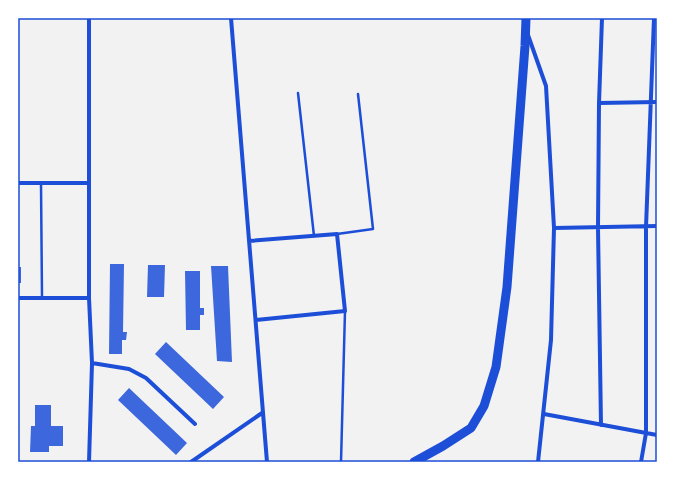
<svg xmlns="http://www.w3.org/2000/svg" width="675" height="480" font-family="Arial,sans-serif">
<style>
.building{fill:#3d67dc}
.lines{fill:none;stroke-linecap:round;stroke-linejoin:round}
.service{stroke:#1d4ed8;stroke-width:2.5}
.minor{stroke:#1d4ed8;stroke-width:4}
.primary{stroke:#1d4ed8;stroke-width:9}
.neatline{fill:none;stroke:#1d4ed8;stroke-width:1.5}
</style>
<rect width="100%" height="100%" fill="#f2f2f2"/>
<path class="building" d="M110 264H124L123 332H127L126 340H122V354H109Z
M148 265H165L164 297H147Z
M211 266H228L232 362 217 361Z
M18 267H21V283H18Z
M185 271H200V308H204V315H200V330H186Z
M166 342 224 397 213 409 155 354Z
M129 388 187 443 176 455 118 400Z
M35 405H51V426H63V446H49V452H30L31 426H35Z"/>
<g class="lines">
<path class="service" d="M298 93 314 236
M41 183 42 297
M337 234 373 229 358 94
M341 462 345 311"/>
<path class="minor" d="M89 18V298L92 363 89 462
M231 18 267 462
M528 35 546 86 554 228 551 340 538 462
M599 103 657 102
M18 183H89
M554 228 657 226
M249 241 337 234 345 311 256 320
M18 298H89
M92 363 129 369 146 378 195 424
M544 414 657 435
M601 425 598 228 599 103 602 18
M191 462 262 413
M641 462 646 433V227L654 18"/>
<path class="primary" d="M414 462 443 446 471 428 484 406 496 367 507 287 525 46 526 18"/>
</g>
<rect width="675" height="480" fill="none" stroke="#ffffff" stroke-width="38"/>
<rect x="19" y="19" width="637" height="442" class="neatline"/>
</svg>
